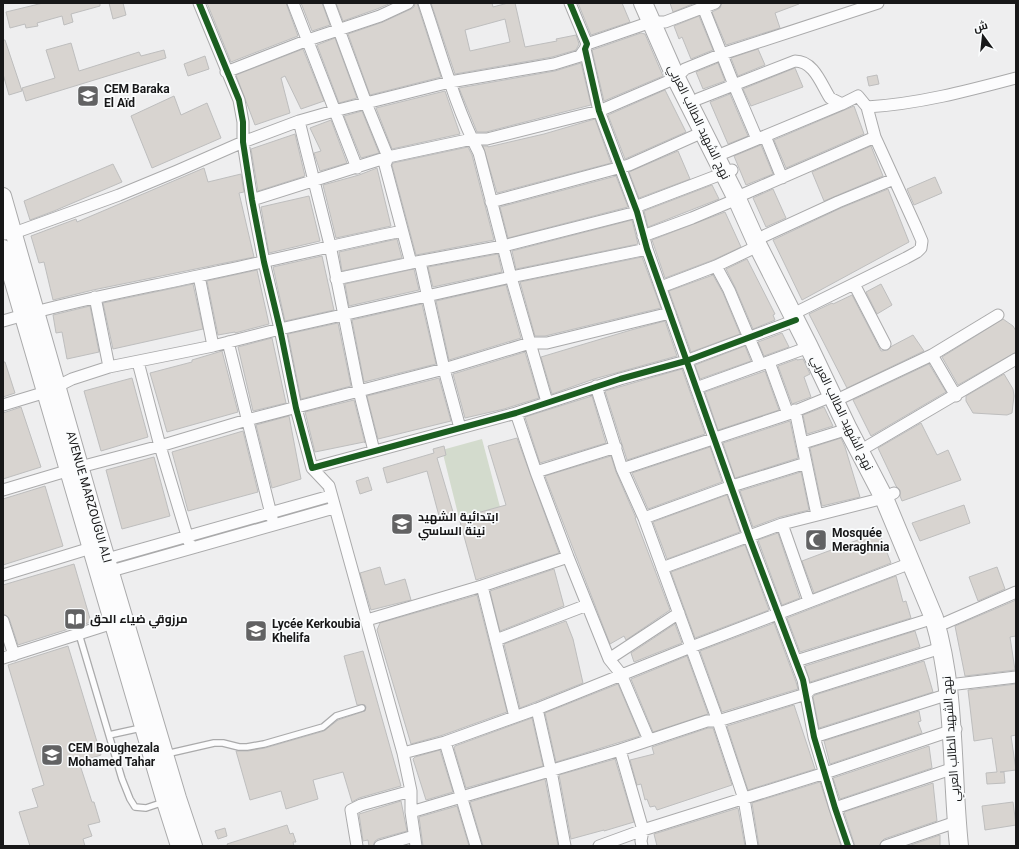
<svg xmlns="http://www.w3.org/2000/svg" width="1019" height="849" font-family="Roboto,Cairo,sans-serif">
<style>
.green{fill:#d3dbcd}
.building{fill:#d8d4d0;stroke:#bebebe;fill-rule:evenodd}
.lines{fill:none;stroke-linecap:round;stroke-linejoin:round}
.lane-casing{stroke:#aaaaab;stroke-width:8}
.street-casing{stroke:#aaaaab;stroke-width:13}
.secondary-casing{stroke:#aaaaab;stroke-width:18}
.primary-casing{stroke:#aaaaab;stroke-width:20}
.lane{stroke:#fcfcfd;stroke-width:5.5}
.street{stroke:#fcfcfd;stroke-width:11}
.secondary{stroke:#fcfcfd;stroke-width:16}
.primary{stroke:#fcfcfd;stroke-width:18}
.cycleway-casing{stroke:#fafcfd;stroke-width:8}
.cycleway{stroke:#1b5e20;stroke-width:6}
.labels{text-anchor:middle;stroke-width:3.5;stroke-linejoin:round;paint-order:stroke}
.poi-label{font-size:12px;font-weight:bold;fill:#171718;stroke:#fafcfd;text-anchor:start}
.street-label{font-size:12px;fill:#171718;stroke:#fafcfd}
</style>
<rect width="100%" height="100%" fill="#eeeeef"/>
<path class="green" d="M482 439 500 507 459 518 442 450Z"/>
<path class="building" d="M43 3H100V6L71 14 73 22 64 25 62 16 37 23 38 26 26 28 25 24 10 28 6 12Z
M109 3H123L126 15 113 19Z
M207 3H286L298 36 231 62Z
M301 3H322L330 25 312 31Z
M336 3H391L377 9 343 21Z
M415 3H417L441 77 370 95 348 34 383 22 411 9 414 7Z
M431 3H492L493 7 508 3H515L525 47 557 41 556 39 576 35 579 44 576 50 552 57 455 74ZM505 19 510 42 470 51 465 30Z
M578 3H622L630 22 591 35Z
M670 3H695L673 12Z
M722 3H799V4L775 13 780 28 726 45 712 12 720 8Z
M699 16 713 50 691 59 682 37 679 39 674 26Z
M641 33 645 34 663 76 604 101 592 50Z
M335 38 357 98 339 103 317 45Z
M3 40H5L22 91 9 95 3 74Z
M71 43 79 71 139 52 141 56 164 50 166 58 26 101 22 88 55 78 46 50Z
M303 49 324 101 301 109 285 76 281 78 290 113 255 125 236 75Z
M758 49 765 65 738 76 731 58Z
M205 56 209 69 188 76 184 64Z
M581 63 591 105 486 132H477L459 88 555 71Z
M718 63 725 81 703 89 696 72Z
M795 68 803 87 751 106 743 89Z
M877 75 879 84 869 86 867 77Z
M665 90 686 132 625 159 608 115Z
M445 91 460 134 392 149 376 108Z
M730 94 748 136 728 144 710 102Z
M174 96 181 115 207 103 221 138 152 168 131 116Z
M854 106 864 134 786 168 774 140Z
M362 111 379 153 361 158 344 116Z
M595 119 611 163 497 193 483 146H488V147L544 134Z
M331 120 347 163 320 171 314 153 321 151 310 128Z
M295 134 305 176 258 191 251 149Z
M761 145 773 174 746 185 734 156Z
M871 146 883 176 824 201 812 172Z
M468 147 472 155 494 240 416 255 392 165 393 163Z
M678 151 690 179 639 198 629 172Z
M113 164 122 182 54 211 30 220 24 201Z
M204 168 208 182 241 174 244 192 239 193 254 257 93 290 53 300 44 262 39 263 31 236 76 219 77 222Z
M377 168 391 226 336 238 323 185 359 175Z
M616 176 628 207 508 238 500 207Z
M935 177 942 193 914 205 907 189Z
M712 185 719 199 648 227 644 211Z
M773 189 786 218 766 227 753 198Z
M888 189 909 242 802 300 773 240 841 208Z
M309 196 320 241 269 253 261 207Z
M725 212 741 247 713 260 665 278 652 240Z
M632 220 638 244 516 269 512 251Z
M397 239 402 258 342 271 339 252Z
M498 254 502 272 433 287 428 267Z
M322 256 334 310 285 321 273 267Z
M642 257 661 308 545 336H535L520 282Z
M747 259 775 314 773 315 775 320 753 329 735 287 726 269Z
M414 269 419 290 349 306 345 284Z
M257 270 269 324 235 333V332L218 335 207 281Z
M713 275 723 293 740 334 691 352 669 291Z
M193 284 203 329 113 349 103 303Z
M881 284 892 305 877 314 866 292Z
M506 285 521 338 449 360 436 301Z
M852 295 881 351 888 350 892 346 913 335 924 351 847 388 809 314 832 303 833 304Z
M422 304 436 364 364 382 352 320Z
M90 306 99 352 67 359 62 332 56 333 53 315Z
M1003 319 1013 326 1016 331V352L958 385 942 357Z
M665 321 677 356 594 379 552 394 541 357 631 330Z
M338 323 351 386 301 399 288 334Z
M782 333 789 347 764 356 758 342Z
M272 338 286 403 253 411 238 347Z
M745 346 751 361 700 379 695 365Z
M222 351 238 412 167 432 150 373 192 362V360Z
M525 352 539 398 504 409 465 418 453 374Z
M797 359V360L803 359 810 374 804 377 811 397 792 404 778 366Z
M3 362H5L15 393 3 397Z
M929 364 946 392 871 436 853 400Z
M682 369 705 434 627 460 605 391Z
M765 371 779 410 718 430 705 392Z
M1004 374 1013 389 1014 396 1012 413 1007 415 973 413 966 401V396Z
M132 378 148 437 101 451 84 391Z
M439 378 451 421 378 439 367 396Z
M592 396 606 443 540 463 525 417Z
M354 400 365 443 364 442 315 452 305 412Z
M21 407 41 467 3 479V413Z
M824 407 833 426 807 434 803 415Z
M289 416 301 479 272 488 256 425Z
M790 421 798 458 735 478 723 443Z
M921 423 937 455 948 450 961 480 902 501 900 496V490L896 486 878 448Z
M243 431 258 492 188 511 172 452Z
M517 438 559 553 476 580 459 518 506 505 488 446Z
M841 438 845 447 860 497 822 506 810 448Z
M444 446 446 455 437 458 453 512 439 516 427 471 387 483 383 468 434 453 433 449Z
M710 447 722 482 648 509 632 473Z
M611 456 616 472 636 518H635L670 610 626 640 624 636 610 644 545 476Z
M154 457 170 516 122 529 106 470Z
M801 472 809 510 780 517 753 527 740 491Z
M368 477 372 490 360 494 356 481Z
M45 486 63 546 3 565V499Z
M727 495 740 532 667 559 653 522Z
M964 505 970 523 920 541 912 523Z
M879 532 891 563 814 593 802 561Z
M778 533 800 598 782 605 758 540Z
M745 545 769 610 695 638 671 572Z
M74 564 91 622 18 645 9 618 7 616 3 614V585Z
M380 567 385 585 405 579 411 600 371 610 360 573Z
M997 567 1005 589 978 601 969 577Z
M554 569 564 606 500 631 490 591Z
M896 576 903 602 906 601 911 618 800 652 787 618Z
M477 595 507 712 443 735 411 744 377 630 380 623Z
M1016 600V636L1010 637 1015 670 965 676 955 626Z
M566 621 573 639 583 683 520 708 504 644Z
M774 623 796 682 798 689 722 712 700 651Z
M675 624 682 643 634 662 631 653Z
M915 631 920 647 810 682 805 666Z
M68 646 101 755 79 762 92 802H94L100 822 88 825 92 836 83 839 85 846H30L19 812 38 807 32 789 44 785 8 665Z
M363 651 401 786 359 798 352 802 343 772 313 780 318 799 286 809 281 791 250 800 236 751H248L265 748 324 731 338 720 365 711 366 707 365 705H357L344 656Z
M687 656 708 714 653 732 631 679Z
M924 661 933 692 819 728 813 697 815 695Z
M618 684 640 736 556 762 545 713Z
M1016 684V735L1011 736 1016 770 1000 772H1004L1005 783 987 784 986 773 997 772 992 738 974 741 968 690Z
M794 705 815 769 748 790 727 726Z
M919 711 921 721 918 722 922 733 830 764 824 741Z
M532 718 543 766 466 788 454 748 455 746Z
M708 728H713L732 785 657 810 655 806 650 807 647 799 645 800 641 784 637 785 630 760 654 754 652 747Z
M929 746 932 768 840 799 833 778Z
M440 750 453 792 426 800 413 759 415 757Z
M615 759 634 822 604 831V830L571 839 559 775Z
M545 779 558 845 554 846H483L470 802Z
M820 782 841 846H759L752 803Z
M933 783 937 821 884 839 881 842 879 846H855L844 812Z
M401 801 407 831 378 839 375 841 373 846H369L368 840 363 841 359 814Z
M1013 802 1016 825 985 830 982 806Z
M457 806 469 846H423L419 817Z
M738 808 745 846H657L654 834Z
M287 825 290 834 293 833 296 842H293L294 846H228L227 844Z
M225 828 227 836 218 839 215 831Z
M940 835V846H908Z"/>
<g class="lines">
<g class="lane-casing">
<path id="lane" d="M79 634 122 779 130 799 135 807 146 808 164 802
M109 735 141 728
M166 754 214 743H223L239 747H247L264 744 323 727 336 716 362 708"/>
</g>
<g class="street-casing">
<path id="street" d="M199 3 239 100 243 122V142L252 200 264 262 280 329 296 408 312 468 516 413 620 379 686 361 796 320
M293 3 357 168
M329 3 366 103 388 157 385 165 411 263
M424 3C441 53 455 106 479 153L511 277 547 402
M570 3 587 44 585 49 599 111 637 212 647 249 749 537 803 680 814 737 835 808 848 846
M703 7 734 85 757 139
M587 44 651 22H665L715 3
M226 72 308 40 380 16 408 3
M698 99 795 61C814 61 821 84 830 98L842 104 858 96 867 107C918 104 967 91 1016 78
M299 121 330 245 359 391 374 451
M765 136 782 178
M724 153 842 104
M744 194 875 137
M252 200 388 157 472 139H487L599 111 676 78 685 69 722 54 878 3
M491 202 629 165 703 132
M635 207 732 170
M3 234 14 233 119 195 177 171 243 142 299 121 334 111 450 82 554 64 580 56 585 49
M643 236 692 218 737 199
M764 236 838 202 894 179
M420 262 444 369 460 428
M716 266 729 290 760 364
M199 276 213 346
M336 279 411 263 503 246 637 212
M854 284 885 344
M661 287 716 266 758 246
M95 297 109 367
M801 310 906 258 917 252 921 248 922 241 916 227 875 137 867 107
M3 321C67 302 133 290 198 276 266 262 334 245 402 231
M228 342 272 518
M932 355 956 396
M138 362 160 446 189 542
M769 362 788 414
M596 386 622 469 644 518 718 721 744 799 752 846
M696 388 809 347
M843 397 932 355 998 315
M3 405 46 392 72 379 109 367 213 346 280 329 511 277 647 249
M795 410 817 515
M516 413 536 472 568 557 609 659 621 674 649 740
M803 443 848 429
M868 446 1016 359
M312 468 329 486 403 753 411 791V812L416 846
M622 469 788 414 832 396
M536 472 616 447
M3 490 80 467 160 446 247 420 444 369 530 343H547L670 313
M644 518 732 486 806 463
M782 524 809 601
M107 559 330 496
M662 568 782 524 884 498 894 493
M104 573 334 508
M3 575 91 548
M482 586 515 717
M367 620 482 586 568 557
M3 621 14 655
M945 623 1016 592
M496 640 587 605
M3 658 113 623
M609 659 679 613
M796 661 934 618
M957 684 1016 677
M537 709 551 771 565 846
M814 737 949 694
M445 742 476 846
M620 750 643 830 641 841 642 846
M403 753 445 742 537 709 691 647 911 563
M835 808 954 768
M411 812 620 750 707 721H718L806 694 811 689 941 648
M357 846 351 810 361 805 411 791
M380 846 414 836
M599 846 643 830 825 773 956 729
M886 846 956 822"/>
</g>
<g class="secondary-casing">
<path id="secondary" d="M3 196 98 529 178 798 194 846
M3 248 165 802 179 846"/>
</g>
<g class="primary-casing">
<path id="primary" d="M643 3 676 78 737 199 758 246 809 347 848 429 884 498 934 618C956 692 951 770 959 846"/>
</g>
<use href="#lane" class="lane"/>
<use href="#street" class="street"/>
<use href="#secondary" class="secondary"/>
<use href="#primary" class="primary"/>
<g class="cycleway-casing">
<path id="cycleway" d="M199 3 239 100 243 122V142L252 200 264 262 280 329 296 408 312 468 516 413 620 379 686 361 796 320
M570 3 587 44 585 49 599 111 637 212 647 249 749 537 803 680 814 737 835 808 848 846"/>
</g>
<use href="#cycleway" class="cycleway"/>
</g>
<defs>
<g id="school-square" transform="scale(1.15)"><rect x="-9" y="-9" width="18" height="18" rx="4" fill="#626263" stroke="#fafcfd"/><path d="M0-5L7-2L0 1L-7-2ZM-4 1L0 2.5L4 1V4Q0 6-4 4Z" fill="#fff"/></g>
<g id="mosque-square" transform="scale(1.15)"><rect x="-9" y="-9" width="18" height="18" rx="4" fill="#626263" stroke="#fafcfd"/><path d="M3.5-4.9A6 6 0 1 0 3.5 4.9A5 5 0 1 1 3.5-4.9Z" fill="#fff"/></g>
<g id="library-square" transform="scale(1.15)"><rect x="-9" y="-9" width="18" height="18" rx="4" fill="#626263" stroke="#fafcfd"/><path d="M-6-4Q-3-5.5-.7-3.5V5Q-3 3-6 4ZM6-4Q3-5.5 .7-3.5V5Q3 3 6 4Z" fill="#fff"/></g>
</defs>
<g fill-rule="evenodd">
<use href="#school-square" x="88" y="96"/>
<use href="#school-square" x="402" y="524"/>
<use href="#mosque-square" x="816" y="540"/>
<use href="#library-square" x="75" y="619"/>
<use href="#school-square" x="256" y="631"/>
<use href="#school-square" x="52" y="755"/>
</g>
<g class="labels">
<g class="poi-label">
<text x="104" y="93">CEM Baraka<tspan x="104" dy="14">El Aïd</tspan></text>
<text x="418" y="521">ابتدائية الشهيد<tspan x="418" dy="14">نينة الساسي</tspan></text>
<text x="832" y="537">Mosquée<tspan x="832" dy="14">Meraghnia</tspan></text>
<text x="90" y="623">مرزوقي ضياء الحق</text>
<text x="272" y="628">Lycée Kerkoubia<tspan x="272" dy="14">Khelifa</tspan></text>
<text x="68" y="752">CEM Boughezala<tspan x="68" dy="14">Mohamed Tahar</tspan></text>
</g>
<g class="street-label">
<text transform="translate(699 122) rotate(64)" y="4">نهج الشهيد الطالب العربي</text>
<text transform="translate(842 413) rotate(64)" y="4">نهج الشهيد الطالب العربي</text>
<text transform="translate(89 497) rotate(74)" y="4">AVENUE MARZOUGUI ALI</text>
<text transform="translate(951 739) rotate(-94)" y="4">نهج الشهيد الطالب العربي</text>
</g>
</g>
<rect width="1019" height="849" fill="none" stroke="#171718" stroke-width="8"/>
<g transform="translate(983 36) rotate(345)" stroke="#fafcfd" stroke-width="3" paint-order="stroke">
<path d="M0-3L7 15L0 10L-7 15Z" fill="#171718"/>
<text y="-6" font-size="11" font-weight="bold" text-anchor="middle" fill="#171718">ش</text>
</g>
</svg>
